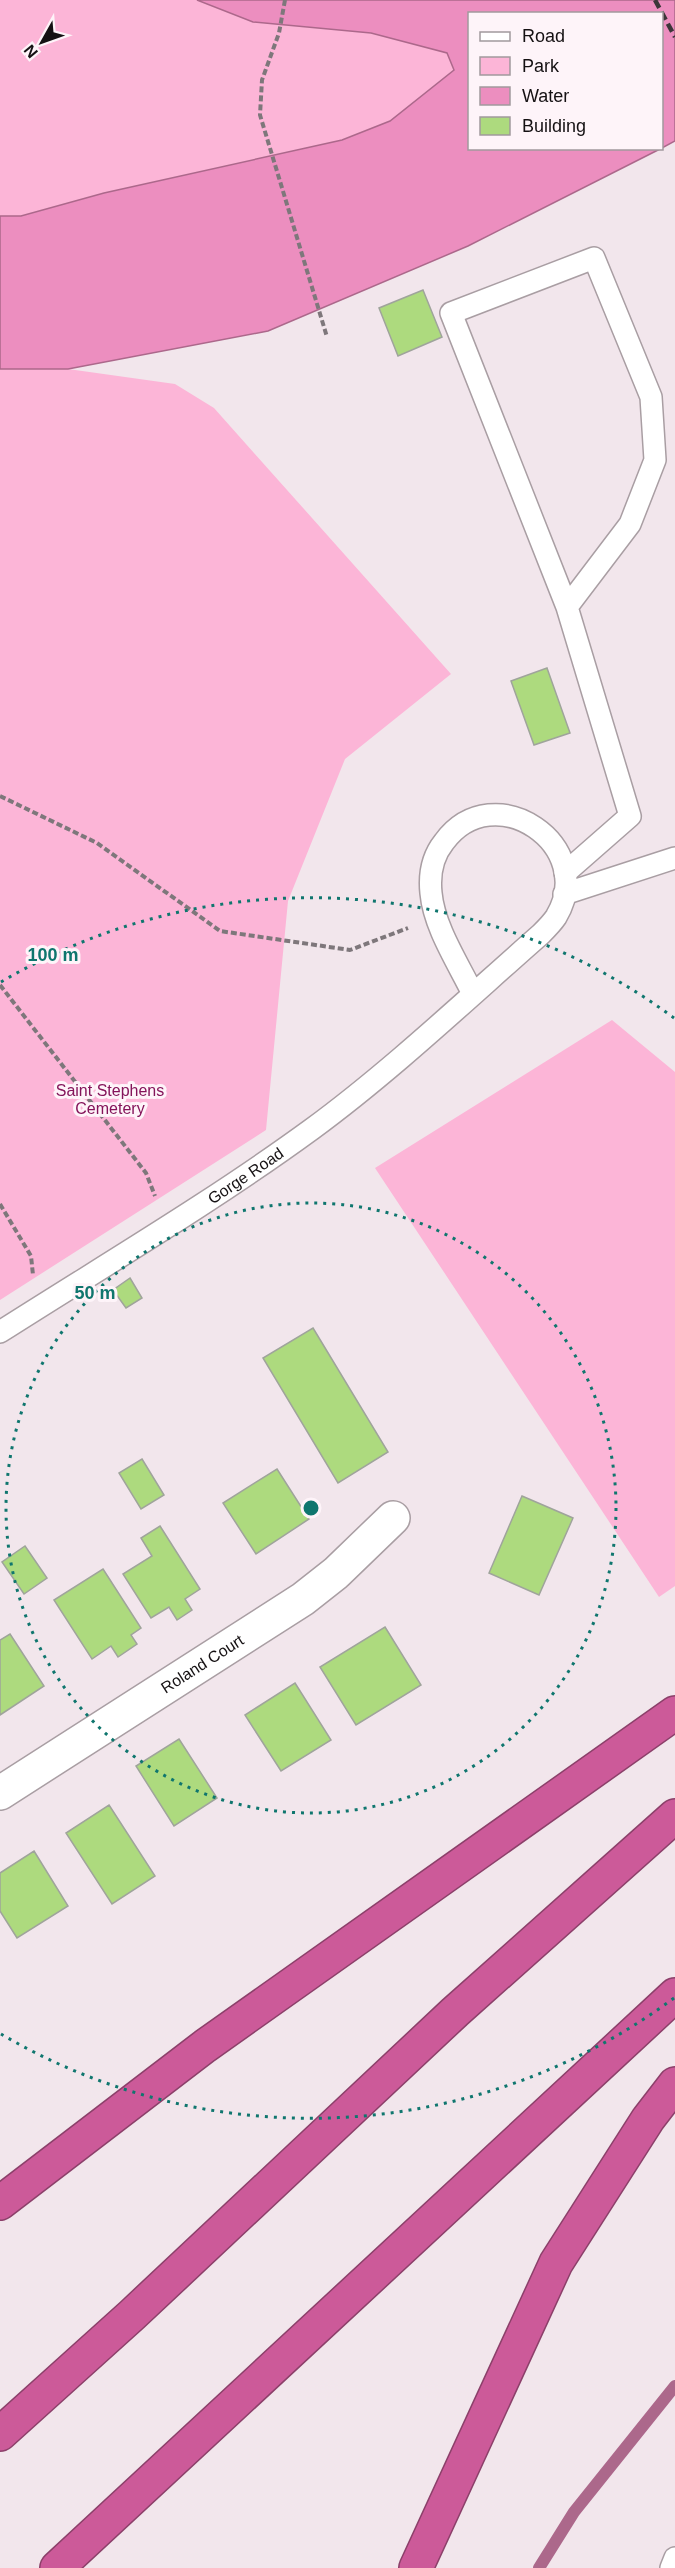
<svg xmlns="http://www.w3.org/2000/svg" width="675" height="2568" font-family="Helvetica,sans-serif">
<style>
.green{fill:#fcb5d7}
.water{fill:#ec8ebf;stroke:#ac688b;stroke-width:1.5}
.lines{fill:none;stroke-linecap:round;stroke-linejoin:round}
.stream{stroke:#ac688b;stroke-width:12}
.building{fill:#adda7e;stroke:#9fa49b;stroke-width:1.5}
.lane-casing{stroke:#a99ea3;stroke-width:24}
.street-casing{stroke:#a99ea3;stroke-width:36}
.highway-casing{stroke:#8c406a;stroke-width:36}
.path{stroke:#7e777b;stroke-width:4;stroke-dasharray:6 3;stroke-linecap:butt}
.lane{stroke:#fff;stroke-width:21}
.street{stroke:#fff;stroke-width:33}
.highway{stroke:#cc5a99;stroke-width:33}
.rail{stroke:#3c3639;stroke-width:4.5;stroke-dasharray:9 4.5;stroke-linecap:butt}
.ring{fill:none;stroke:#0f766e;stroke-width:3;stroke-dasharray:3 6}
.labels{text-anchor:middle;stroke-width:6;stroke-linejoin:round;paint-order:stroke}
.park-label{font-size:16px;fill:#84145a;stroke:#fef4f9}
.street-label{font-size:16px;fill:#151113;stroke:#fef4f9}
.centre{fill:#0f766e;stroke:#fef4f9;stroke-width:3}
.ring-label{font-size:18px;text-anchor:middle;font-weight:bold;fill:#0f766e;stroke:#fef4f9;stroke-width:6;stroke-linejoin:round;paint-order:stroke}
</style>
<rect width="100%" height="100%" fill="#f2e6ec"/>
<path class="green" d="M0 0H197L253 22 371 33 447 53 454 70 390 121 342 140 104 193 21 216H0Z
M0 369H68L175 384 214 408 451 674 345 759 288 901 266 1130 0 1300Z
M612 1020 675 1072V1586L659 1597 375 1168Z"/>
<path class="water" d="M197 0H675V141L662 148V14H470V148L660 149 468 246 268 331 68 369H0V216H21L104 193 342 140 390 121 454 70 447 53 371 33 253 22Z"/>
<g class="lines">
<path class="stream" d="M539 2568 574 2512 675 2386"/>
</g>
<path class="building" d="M423 290 442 337 398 356 379 308Z
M547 668 570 733 534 745 511 681Z
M130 1278 142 1298 126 1308 113 1290Z
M313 1328 388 1452 338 1483 263 1358Z
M142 1459 164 1495 141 1509 119 1473Z
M277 1469 309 1519 256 1554 223 1503Z
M522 1496 573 1518 539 1595 489 1573Z
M160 1526 200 1589 185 1599 192 1610 177 1620 169 1607 151 1618 123 1574 152 1556 141 1538Z
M25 1546 47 1578 24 1594 2 1562Z
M103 1569 141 1628 131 1635 137 1644 118 1657 111 1646 92 1659 54 1600Z
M385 1627 421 1685 356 1725 320 1667Z
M10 1634 44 1686 0 1715V1640Z
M295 1683 331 1740 281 1771 245 1715Z
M179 1739 217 1798 174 1826 136 1766Z
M109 1805 155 1876 112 1904 66 1833Z
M34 1851 68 1906 17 1938 0 1911V1873Z"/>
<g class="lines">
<g class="lane-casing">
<g id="lane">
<path d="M565 873 630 816 567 607 451 313 594 258 651 397 655 460 630 524 567 607"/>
<path d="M564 894 675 858"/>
<path id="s1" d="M0 1332C105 1265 212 1202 312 1129 391 1071 467 999 541 934 546 929 552 923 556 917 599 846 494 774 444 842 432 857 429 874 431 893 434 927 458 963 473 994"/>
<path d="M671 2568 675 2558"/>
</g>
</g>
<g class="street-casing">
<g id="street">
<path id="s2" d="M0 1793 303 1599 336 1573 393 1518"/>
</g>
</g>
<g class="highway-casing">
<path id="highway" d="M0 2203 205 2046 675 1713
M0 2434 132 2315 455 2012 675 1816
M57 2568 675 1995
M416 2568 556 2263 648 2119 675 2084"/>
</g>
<path class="path" d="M285 0 279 33 262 80 260 115 327 337
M0 796 97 843 220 931 350 950 408 928
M0 985 146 1173 155 1196
M0 1204 31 1256 33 1275"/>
<use href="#lane" class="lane"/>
<use href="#street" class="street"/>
<use href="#highway" class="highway"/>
<path class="rail" d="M655 0 675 37"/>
</g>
<g class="ring">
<circle cx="311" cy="1508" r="305"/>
<path d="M674 1998A610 610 0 0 1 1 2034M1 982A610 610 0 0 1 674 1018"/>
</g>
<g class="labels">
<g class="park-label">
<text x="110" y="1096">Saint Stephens<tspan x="110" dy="18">Cemetery</tspan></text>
</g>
<g class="street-label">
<text dy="6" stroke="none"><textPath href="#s1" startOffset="291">Gorge Road</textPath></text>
<text dy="6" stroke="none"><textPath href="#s2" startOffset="240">Roland Court</textPath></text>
</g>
</g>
<circle cx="311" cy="1508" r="9" class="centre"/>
<g class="ring-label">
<text x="53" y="961">100 m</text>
<text x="95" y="1299">50 m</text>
</g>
<rect x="468" y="12" width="195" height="138" fill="#fef4f9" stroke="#a1999d" stroke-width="1.5"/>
<rect x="480" y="32" width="30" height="9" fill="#ffffff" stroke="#a1999d" stroke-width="1.5"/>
<text x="522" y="42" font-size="18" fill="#151113">Road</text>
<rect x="480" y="57" width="30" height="18" fill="#fcb5d7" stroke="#a1999d" stroke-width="1.5"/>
<text x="522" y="72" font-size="18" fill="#151113">Park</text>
<rect x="480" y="87" width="30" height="18" fill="#ec8ebf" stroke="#a1999d" stroke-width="1.5"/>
<text x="522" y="102" font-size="18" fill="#151113">Water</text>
<rect x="480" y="117" width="30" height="18" fill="#adda7e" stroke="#a1999d" stroke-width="1.5"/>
<text x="522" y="132" font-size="18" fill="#151113">Building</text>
<g transform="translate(42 42) rotate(230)" stroke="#fef4f9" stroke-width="4.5" paint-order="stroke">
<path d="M0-4.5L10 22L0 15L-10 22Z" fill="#151113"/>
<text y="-9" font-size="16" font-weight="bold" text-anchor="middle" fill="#151113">N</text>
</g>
</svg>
